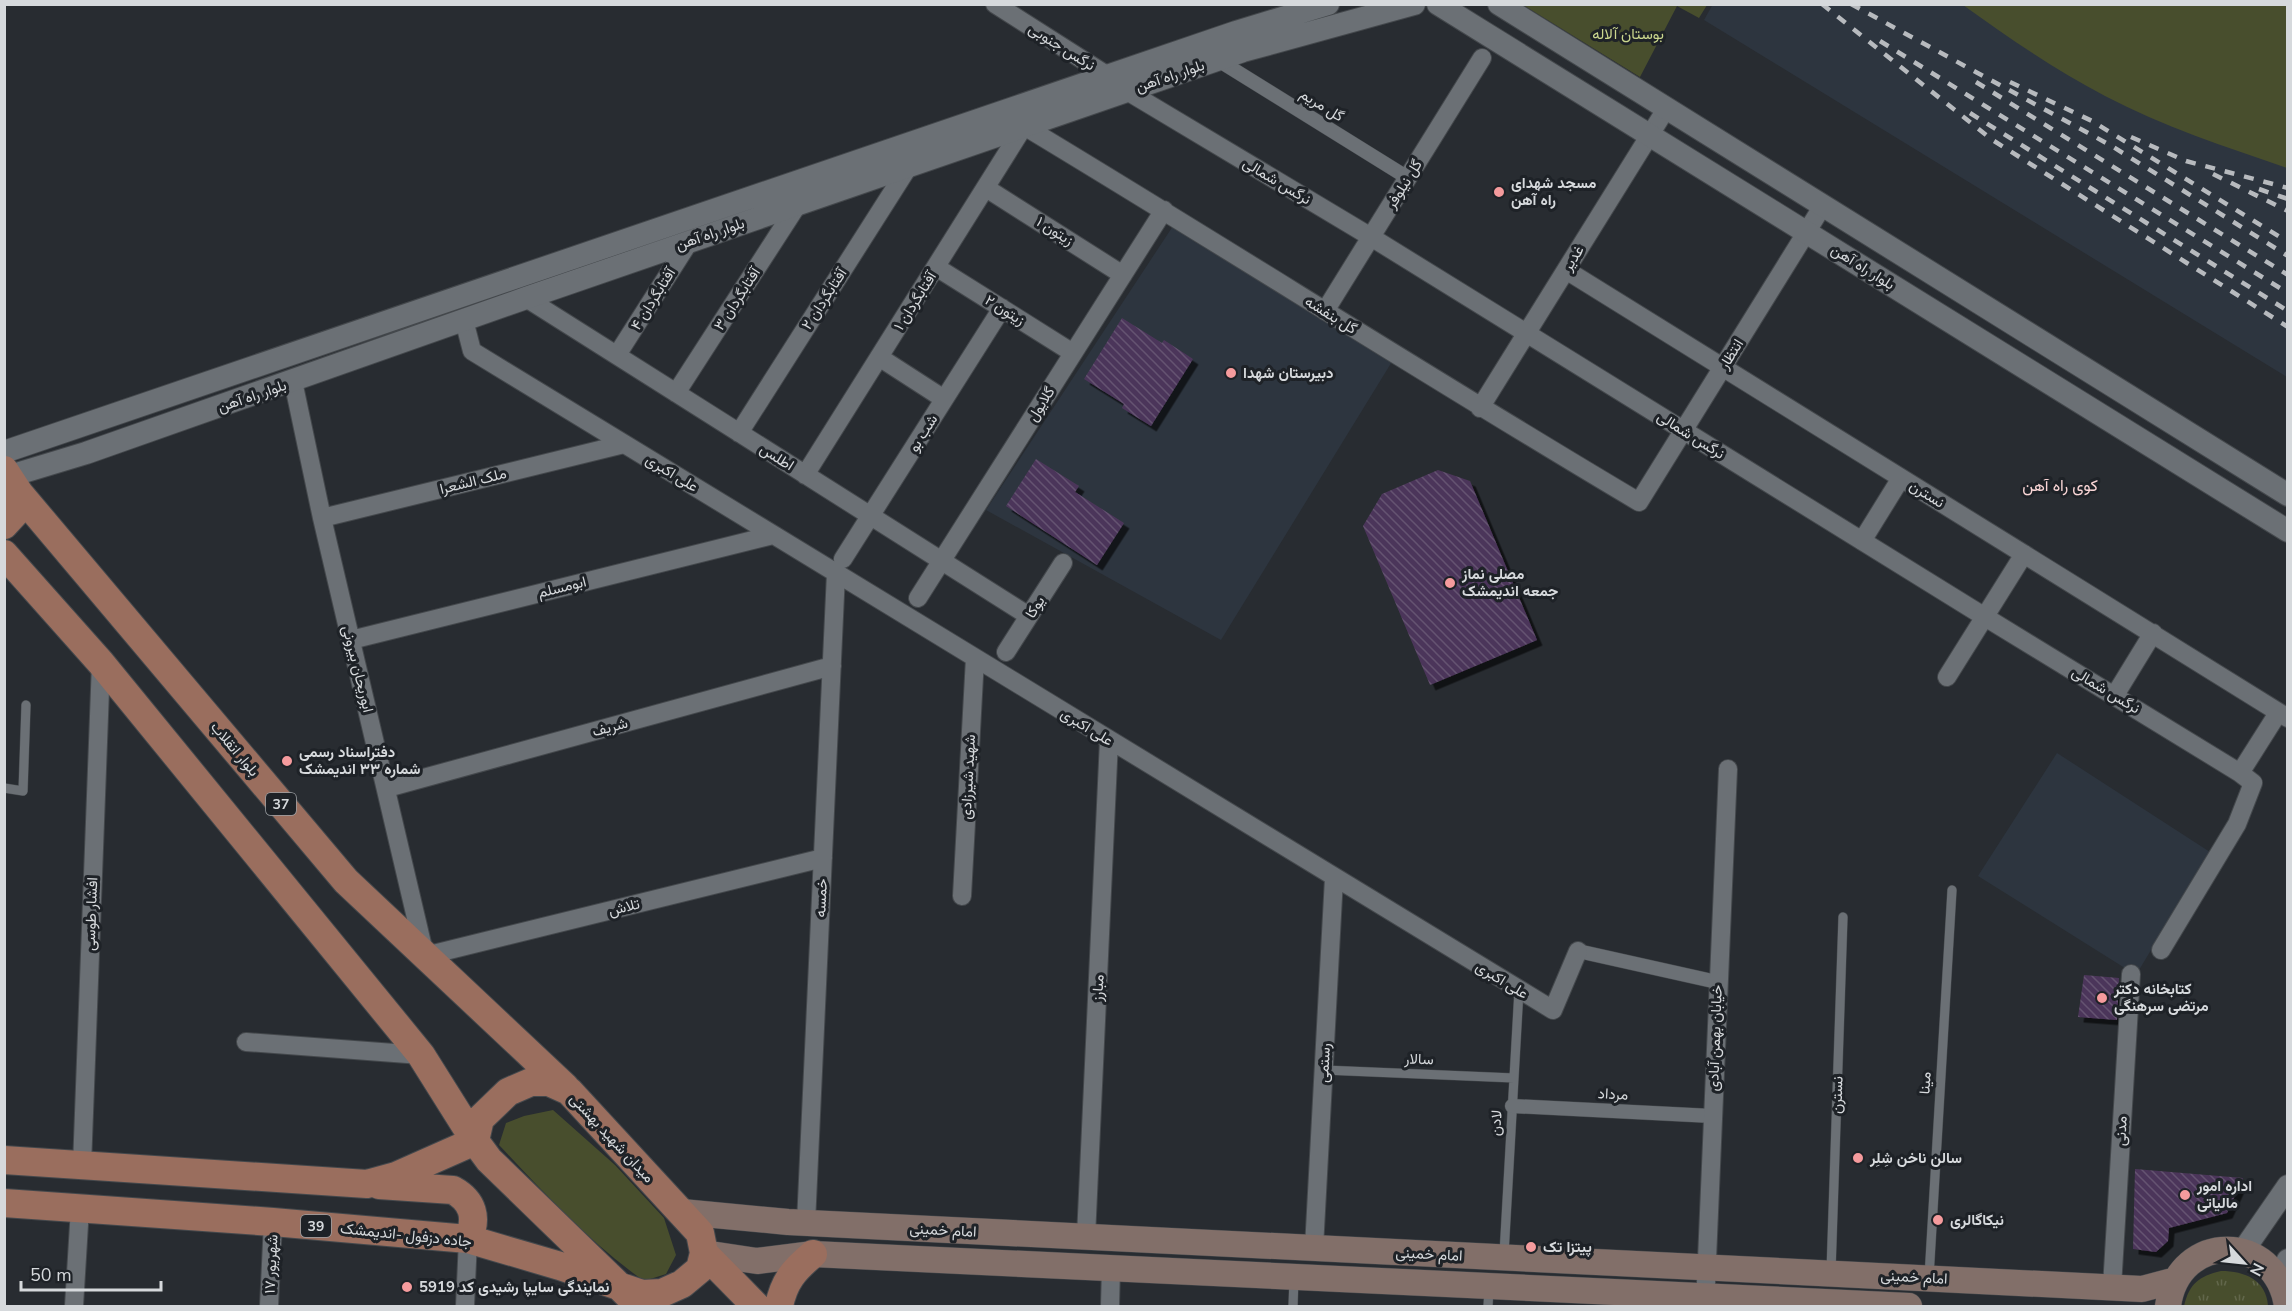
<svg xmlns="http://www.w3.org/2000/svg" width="2292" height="1311" font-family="'Nunito Sans',Vazirmatn,sans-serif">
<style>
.built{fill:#2d353f}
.grass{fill:url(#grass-tufts)}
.green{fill:#484e2d}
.building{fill:url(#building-back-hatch);filter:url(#shadow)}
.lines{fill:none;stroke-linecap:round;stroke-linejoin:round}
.service-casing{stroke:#44484c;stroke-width:10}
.pedestrian-casing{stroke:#44484c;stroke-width:15}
.minor-casing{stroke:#44484c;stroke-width:20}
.tertiary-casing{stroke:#44484c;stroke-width:24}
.secondary-casing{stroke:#44484c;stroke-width:27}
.primary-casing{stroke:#44484c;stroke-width:30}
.service{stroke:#6b7075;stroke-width:9}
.pedestrian{stroke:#6b7075;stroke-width:14}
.minor{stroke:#6b7075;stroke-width:18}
.tertiary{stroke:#6b7075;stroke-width:22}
.secondary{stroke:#826f69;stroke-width:26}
.primary{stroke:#9a6e5e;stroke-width:28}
.rail{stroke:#b7babe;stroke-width:4.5;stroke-dasharray:10 10;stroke-linecap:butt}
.poi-dot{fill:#f59b9d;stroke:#1e2227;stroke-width:2}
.labels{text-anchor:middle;stroke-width:6;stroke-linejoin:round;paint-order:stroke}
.shield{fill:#1e2227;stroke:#9fa2a6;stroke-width:1.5}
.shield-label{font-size:14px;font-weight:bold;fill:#d6d9dc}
.park-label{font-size:15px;fill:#cbd78e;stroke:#1e2227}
.street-label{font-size:15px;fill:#d6d9dc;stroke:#1e2227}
.poi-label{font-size:15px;font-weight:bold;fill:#d6d9dc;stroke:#1e2227;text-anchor:start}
.neighbourhood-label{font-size:16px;fill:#fad6d6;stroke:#1e2227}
</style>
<defs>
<pattern id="grass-tufts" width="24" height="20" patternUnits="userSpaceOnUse" patternTransform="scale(1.5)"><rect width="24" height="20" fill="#484e2d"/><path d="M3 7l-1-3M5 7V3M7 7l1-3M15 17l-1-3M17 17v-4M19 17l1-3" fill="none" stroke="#62674b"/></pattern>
<pattern id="building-back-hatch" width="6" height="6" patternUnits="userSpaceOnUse" patternTransform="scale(1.5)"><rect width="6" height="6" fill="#4c365a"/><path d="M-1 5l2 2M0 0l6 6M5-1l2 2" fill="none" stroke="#655271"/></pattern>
<filter id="shadow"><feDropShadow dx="5.5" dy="5.5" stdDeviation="0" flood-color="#0009"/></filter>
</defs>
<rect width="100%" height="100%" fill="#282c31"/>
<path class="built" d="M1713 4 2287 5V377L1704 20Z
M1175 223 1393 360 1221 640 986 510Z
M2057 753 2210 852 2136 975 1978 876Z"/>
<path class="grass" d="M2221 1271C2245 1271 2266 1280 2268 1306H2184C2189 1284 2199 1276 2221 1271Z"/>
<path class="green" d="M1523 5H1707L1699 18 1677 6 1640 77Z
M1963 5H2287V168C2226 147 2162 126 2105 96 2055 70 2009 38 1963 5Z
M553 1110 615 1165 664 1218 676 1255 666 1274 644 1281C590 1243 544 1193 499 1145L506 1123 524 1116Z"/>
<path class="building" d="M1122 318 1162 343 1164 340 1193 359 1151 426 1122 408 1124 404 1084 379Z
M1036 459 1079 486 1075 492 1124 523 1097 565 1006 506Z
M1438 470 1470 481 1537 640 1430 685 1363 526 1382 494Z
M2084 975 2119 978 2117 1020 2078 1017Z
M2135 1169 2243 1178 2227 1213 2169 1228 2168 1241 2156 1252 2133 1249Z"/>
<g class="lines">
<g class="service-casing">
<path id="service" d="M4 788 23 791 26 705
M1324 1070 1514 1078
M1504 1254 1519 990
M1831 1271 1843 917
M1929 1277 1952 890
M1293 1306 1294 1279
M1488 1306 1489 1289"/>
</g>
<g class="pedestrian-casing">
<path id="pedestrian" d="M1218 60 1408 178
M1578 951 1717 982
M1512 1106 1712 1116"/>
</g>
<g class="minor-casing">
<path id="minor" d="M995 4 1108 76 1127 91 1371 237 1985 617 2240 773 2253 783 2237 824 2161 950
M986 188 1123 275
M936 267 1073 353
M1566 270 2288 718
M526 298 1029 616
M1325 311 1482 58
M464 320 472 351 1553 1010 1578 951
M617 355 689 242
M879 357 944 399
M293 381 322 518 425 956 823 858
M676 393 798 204
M1480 408 1666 109
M739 433 909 166
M805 475 1024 126C1230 250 1433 380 1639 502L1822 207
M322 518 624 444
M1862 541 1901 478
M843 559 1002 308
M918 598 1164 210
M351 640 773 535
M1006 652 1063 563
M1947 677 2024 554
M2115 695 2153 633
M2240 773 2278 713
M387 788 832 666
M962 896 975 658
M246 1042 421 1055
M82 1166 101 663
M806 1223 836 573
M1086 1237 1109 740
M1314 1248 1334 878
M2112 1287 2131 974
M74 1306 80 1208
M269 1306 273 1222
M465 1306 468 1239
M1110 1306 1111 1268
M1705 1306 1728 769"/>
</g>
<g class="tertiary-casing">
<path id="tertiary" d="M1438 4 2288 531
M1499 4 2288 495
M4 452 1236 32 1328 4
M10 476 86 453 526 298 1243 51 1414 4
M2243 1251 2288 1186
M2279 1279 2288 1260"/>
</g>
<g class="secondary-casing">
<path id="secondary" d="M682 1212 788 1222 2142 1289 2176 1280
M704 1253 757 1261 813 1254 1909 1306
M2168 1306C2178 1231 2276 1231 2287 1306"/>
</g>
<g class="primary-casing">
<path id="primary" d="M4 470 19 493 16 512 4 525
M19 493 346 881 565 1087
M4 554 101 663 421 1055 475 1141 396 1176 367 1184 4 1160
M379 1185 453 1190C473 1201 478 1218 468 1239
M4 1203 273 1222 468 1239 560 1266 642 1294 662 1293 682 1284 700 1269 704 1253 700 1233 569 1091 549 1082H531L508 1092 480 1119 475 1141 489 1160 621 1288 639 1306
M704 1253 756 1306
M779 1306C784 1281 794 1270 813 1254"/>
</g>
<use href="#service" class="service"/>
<use href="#pedestrian" class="pedestrian"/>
<use href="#minor" class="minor"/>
<use href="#tertiary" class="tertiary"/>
<use href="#secondary" class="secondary"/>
<use href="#primary" class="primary"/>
<path class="rail" d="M1822 4 1991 139 2288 327
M1851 4 2110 145 2288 256
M1880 41 2288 293
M1976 82 2288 275
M2010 82 2092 121 2288 242
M1970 113 2288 311
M2131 137 2186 161 2288 188
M2213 174 2288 211
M2259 189 2288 199"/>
</g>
<g class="poi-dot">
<circle cx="1499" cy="192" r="6"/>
<circle cx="1231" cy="373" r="6"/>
<circle cx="1450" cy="583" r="6"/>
<circle cx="287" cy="761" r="6"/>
<circle cx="2102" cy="998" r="6"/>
<circle cx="1858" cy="1158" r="6"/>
<circle cx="2185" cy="1195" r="6"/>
<circle cx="1938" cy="1220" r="6"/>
<circle cx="1531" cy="1247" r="6"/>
<circle cx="407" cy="1287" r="6"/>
</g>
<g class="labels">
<g class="shield">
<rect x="266" y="793" width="30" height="22" rx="4.5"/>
<rect x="301" y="1215" width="30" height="22" rx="4.5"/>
</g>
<g class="shield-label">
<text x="281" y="809">37</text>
<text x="316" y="1231">39</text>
</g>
<g class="park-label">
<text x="1628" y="39">بوستان آلاله</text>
</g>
<g class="street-label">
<text transform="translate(1062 47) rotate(32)" y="5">نرگس جنوبی</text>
<text transform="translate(1170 76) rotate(-19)" y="5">بلوار راه آهن</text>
<text transform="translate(1322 105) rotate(32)" y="5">گل مریم</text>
<text transform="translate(1277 181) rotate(31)" y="5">نرگس شمالی</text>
<text transform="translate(1404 184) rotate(-58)" y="5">گل نیلوفر</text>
<text transform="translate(1055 231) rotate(32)" y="5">زیتون ۱</text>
<text transform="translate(710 234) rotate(-19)" y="5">بلوار راه آهن</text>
<text transform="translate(1573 258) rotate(-58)" y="5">غدیر</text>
<text transform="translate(1863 267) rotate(32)" y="5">بلوار راه آهن</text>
<text transform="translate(653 299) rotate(-58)" y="5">آفتابگردان ۴</text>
<text transform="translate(737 299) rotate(-57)" y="5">آفتابگردان ۳</text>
<text transform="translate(824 299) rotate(-57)" y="5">آفتابگردان ۲</text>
<text transform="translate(915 301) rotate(-58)" y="5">آفتابگردان ۱</text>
<text transform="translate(1005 310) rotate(32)" y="5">زیتون ۲</text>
<text transform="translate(1331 315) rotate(32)" y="5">گل بنفشه</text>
<text transform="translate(1731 354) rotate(-58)" y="5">انتظار</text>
<text transform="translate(252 396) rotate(-19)" y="5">بلوار راه آهن</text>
<text transform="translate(1041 404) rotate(-58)" y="5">گلایول</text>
<text transform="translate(923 433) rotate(-58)" y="5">شب بو</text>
<text transform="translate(1691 435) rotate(32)" y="5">نرگس شمالی</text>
<text transform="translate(777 457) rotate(32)" y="5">اطلس</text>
<text transform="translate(672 473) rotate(31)" y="5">علی اکبری</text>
<text transform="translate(473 481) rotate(-14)" y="5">ملک الشعرا</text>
<text transform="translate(1927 494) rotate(32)" y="5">نسترن</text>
<text transform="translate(562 587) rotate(-14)" y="5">ابومسلم</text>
<text transform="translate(1035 607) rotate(-58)" y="5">یوکا</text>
<text transform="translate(358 669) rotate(76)" y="5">ابوریحان بیرونی</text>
<text transform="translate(2106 690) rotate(31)" y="5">نرگس شمالی</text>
<text transform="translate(610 727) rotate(-15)" y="5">شریف</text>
<text transform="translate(1087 727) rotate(31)" y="5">علی اکبری</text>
<text transform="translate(235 749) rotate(50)" y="5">بلوار انقلاب</text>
<text transform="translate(968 777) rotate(-87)" y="5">شهید شیرزادی</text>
<text transform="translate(821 898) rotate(-87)" y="5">خمسه</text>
<text transform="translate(624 907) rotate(-14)" y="5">تلاش</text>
<text transform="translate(91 914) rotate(-88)" y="5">افشار طوسی</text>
<text transform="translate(1502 980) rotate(31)" y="5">علی اکبری</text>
<text transform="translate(1098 988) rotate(-87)" y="5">مبارز</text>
<text transform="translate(1715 1038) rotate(-88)" y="5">خیابان بهمن آبادی</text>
<text transform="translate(1419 1059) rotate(2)" y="5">سالار</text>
<text transform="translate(1324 1063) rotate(-87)" y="5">رستمی</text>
<text transform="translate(1925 1083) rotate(-87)" y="5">مینا</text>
<text transform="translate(1613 1094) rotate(3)" y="5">مرداد</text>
<text transform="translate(1837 1095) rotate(-88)" y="5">نسترن</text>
<text transform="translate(1496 1123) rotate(-87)" y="5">لادن</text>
<text transform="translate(2121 1131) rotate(-87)" y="5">مدنی</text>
<text transform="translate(612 1138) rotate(47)" y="5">میدان شهید بهشتی</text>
<text transform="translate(943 1230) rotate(3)" y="5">امام خمینی</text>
<text transform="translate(406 1235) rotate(6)" y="5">جاده دزفول -اندیمشک</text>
<text transform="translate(1429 1254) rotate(3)" y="5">امام خمینی</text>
<text transform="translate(271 1264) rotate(-87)" y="5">۱۷ شهریور</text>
<text transform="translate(1914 1277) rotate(3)" y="5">امام خمینی</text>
</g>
<g class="poi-label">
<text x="1511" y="188">مسجد شهدای<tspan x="1511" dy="17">راه آهن</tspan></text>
<text x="1243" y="378">دبیرستان شهدا</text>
<text x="1462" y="579">مصلی نماز<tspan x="1462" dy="17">جمعه اندیمشک</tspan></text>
<text x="299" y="757">دفتراسناد رسمی<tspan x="299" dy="17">شماره ۳۳ اندیمشک</tspan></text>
<text x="2114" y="994">کتابخانه دکتر<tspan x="2114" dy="17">مرتضی سرهنگی</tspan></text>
<text x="1870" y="1163">سالن ناخن شِلِر</text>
<text x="2197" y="1191">اداره امور<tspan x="2197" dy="17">مالیاتی</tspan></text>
<text x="1950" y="1225">نیکاگالری</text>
<text x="1543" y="1252">پیتزا تک</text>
<text x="419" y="1292">نمایندگی سایپا رشیدی کد 5919</text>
</g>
<g class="neighbourhood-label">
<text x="2060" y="491">کوی راه آهن</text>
</g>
</g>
<rect width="2292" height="1311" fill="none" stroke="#d6d9dc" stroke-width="12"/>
<g transform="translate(2244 1263) rotate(117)" stroke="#1e2227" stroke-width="4.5" paint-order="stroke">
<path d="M0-4.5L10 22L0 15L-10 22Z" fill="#d6d9dc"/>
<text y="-9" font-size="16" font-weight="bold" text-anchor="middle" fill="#d6d9dc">N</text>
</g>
<path d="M21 1281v9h140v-9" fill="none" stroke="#d6d9dc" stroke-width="3"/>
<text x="30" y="1281" font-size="18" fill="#d6d9dc" stroke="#1e2227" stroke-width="4.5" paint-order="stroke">50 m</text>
</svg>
